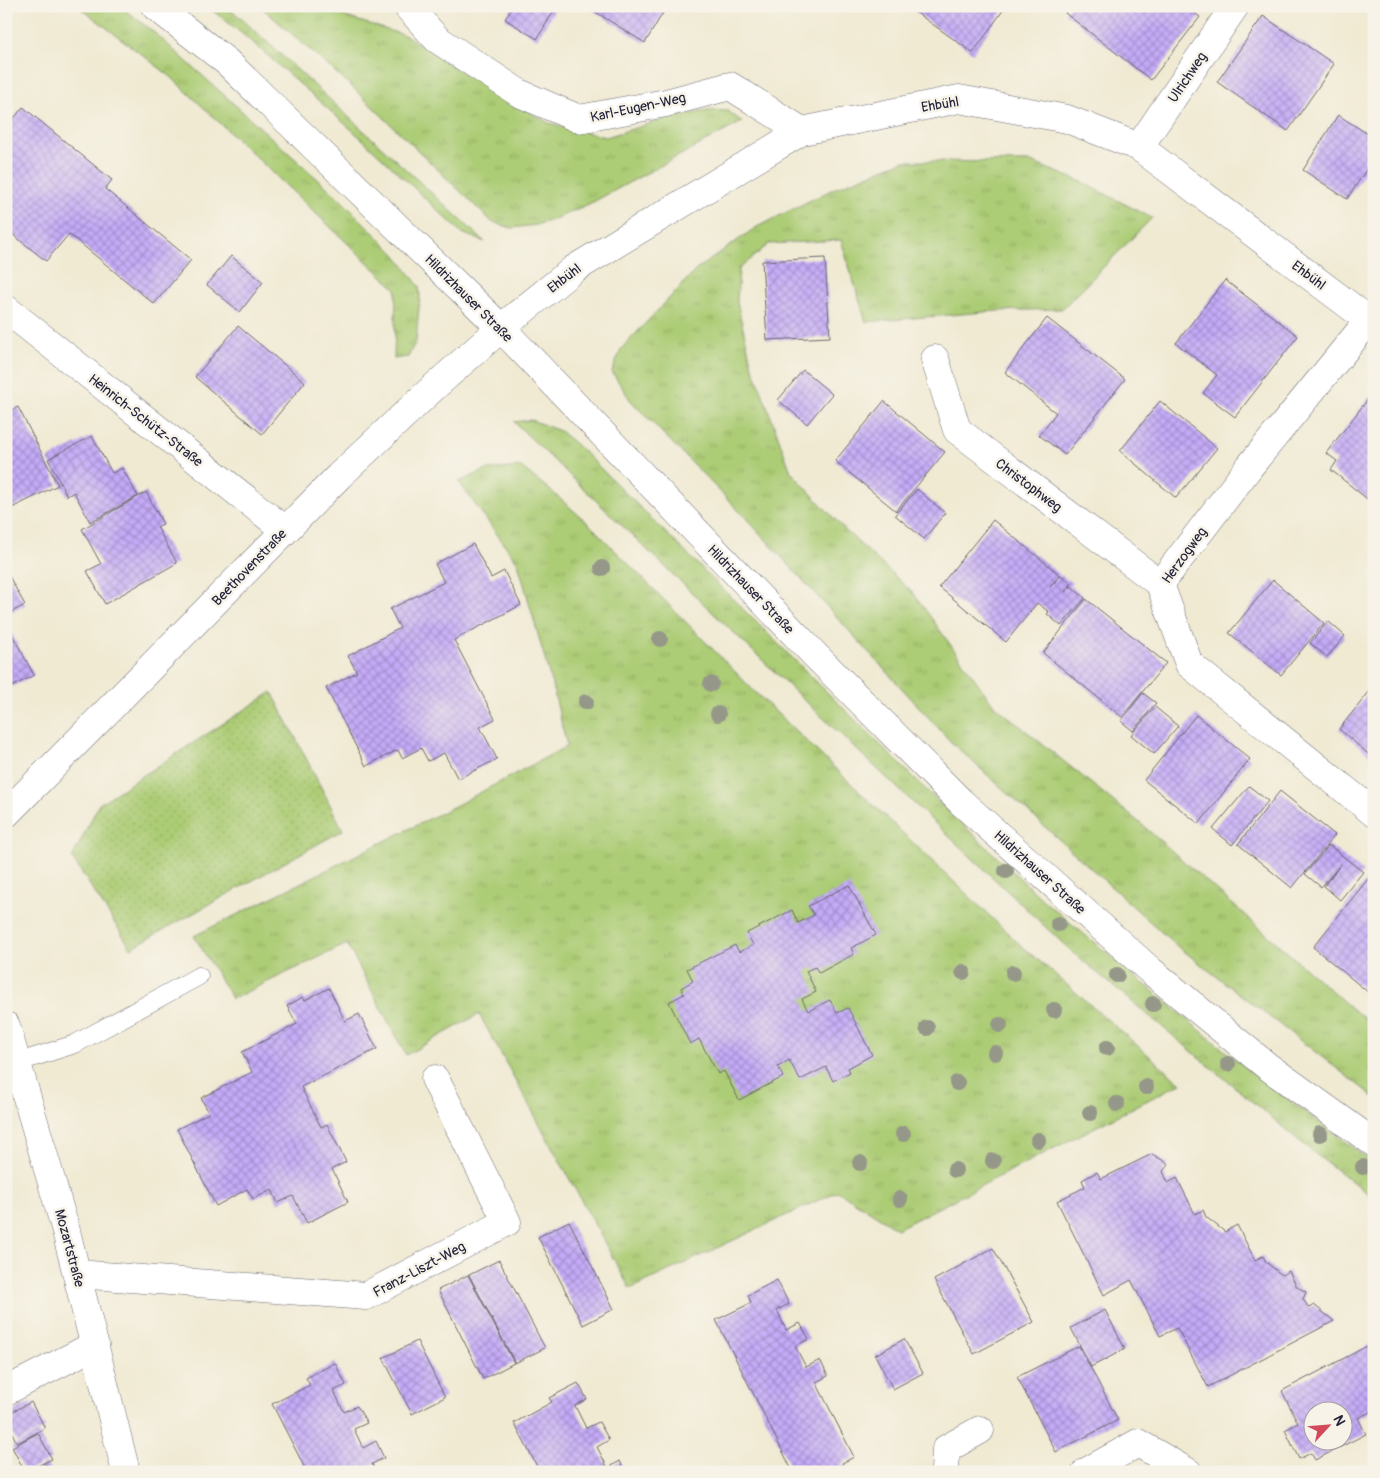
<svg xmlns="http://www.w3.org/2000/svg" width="1380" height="1478" font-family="Pangolin,sans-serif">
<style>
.grass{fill:url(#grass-tufts);stroke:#677758}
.park{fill:url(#park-dots);stroke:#677758}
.building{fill:url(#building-cross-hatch);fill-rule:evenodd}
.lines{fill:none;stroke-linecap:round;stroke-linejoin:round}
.lane-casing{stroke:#6a6870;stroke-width:19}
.street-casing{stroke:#6a6870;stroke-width:29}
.secondary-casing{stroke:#6a6870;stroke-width:29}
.lane{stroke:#fff;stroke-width:18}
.street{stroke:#fff;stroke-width:28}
.secondary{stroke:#fff;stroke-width:28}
.tree{fill:#959889}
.labels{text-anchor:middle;stroke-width:5;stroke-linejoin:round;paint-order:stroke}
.street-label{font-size:14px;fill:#22223b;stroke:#f7f3e8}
</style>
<defs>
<pattern id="grass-tufts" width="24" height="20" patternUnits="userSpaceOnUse" patternTransform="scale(1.25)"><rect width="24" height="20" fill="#accc74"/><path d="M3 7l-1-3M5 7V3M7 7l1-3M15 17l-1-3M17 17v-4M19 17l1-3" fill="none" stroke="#94af65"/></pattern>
<pattern id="park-dots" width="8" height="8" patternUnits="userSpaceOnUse" patternTransform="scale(1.25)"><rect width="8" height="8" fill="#accc74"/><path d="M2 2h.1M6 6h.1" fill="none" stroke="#94af65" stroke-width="1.8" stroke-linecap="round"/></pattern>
<pattern id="building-cross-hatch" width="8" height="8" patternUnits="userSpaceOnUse" patternTransform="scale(1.25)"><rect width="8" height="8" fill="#c5abf8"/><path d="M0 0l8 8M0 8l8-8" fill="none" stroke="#a08bca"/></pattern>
</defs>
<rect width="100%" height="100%" fill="#f7f3e8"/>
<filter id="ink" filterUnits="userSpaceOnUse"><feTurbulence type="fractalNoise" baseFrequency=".02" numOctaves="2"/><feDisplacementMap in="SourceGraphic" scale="10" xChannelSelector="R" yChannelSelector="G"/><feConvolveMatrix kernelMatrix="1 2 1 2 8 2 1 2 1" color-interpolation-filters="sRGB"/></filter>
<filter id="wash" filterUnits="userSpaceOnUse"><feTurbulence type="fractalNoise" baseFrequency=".0096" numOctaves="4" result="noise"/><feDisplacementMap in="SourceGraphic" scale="20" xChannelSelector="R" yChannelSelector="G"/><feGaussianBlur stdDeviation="1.12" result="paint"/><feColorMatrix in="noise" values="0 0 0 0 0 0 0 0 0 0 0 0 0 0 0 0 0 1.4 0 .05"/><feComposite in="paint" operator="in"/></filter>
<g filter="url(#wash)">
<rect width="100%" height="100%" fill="#f0ead3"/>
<path class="grass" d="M78 6H120L156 34 341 200 395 254 419 286 420 297 416 341 408 357 394 359 396 289 170 76Z
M207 6H225L241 18 485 242 462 233 361 138 251 41Z
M260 6H329L343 16 407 36 470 77 549 123 606 137 668 118 711 110 728 111 742 122 593 202 555 219 536 225 512 228 492 222 350 85Z
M903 161 1031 162 1082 182 1152 218 1062 309 997 311 866 322 841 240 769 244 739 269 737 302 751 362 791 472 847 532 914 594 993 704 1140 823 1352 1009 1374 1024V1097L1177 946 952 743 744 516 631 401 612 372 621 349 697 269 755 228 835 188Z
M531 420 560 431 578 446 921 785 1044 901 1247 1069 1374 1163V1198L1314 1153 1070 950 806 702 514 422Z
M521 467 550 490 589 524 758 695 1015 940 1181 1083 897 1229 838 1191 630 1289 479 1014 406 1055 347 944 232 999 194 936 455 806 567 746 553 688 518 563 459 482 486 470Z"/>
<path class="park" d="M272 692 343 830 131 948 72 858 99 804Z"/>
<g id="blocks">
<path class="building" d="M513 6H552L555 9 537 39 505 19Z
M586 6H667L645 43Z
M907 6H1006L973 53Z
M1070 6H1186L1200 17 1151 80 1065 13Z
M1263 16 1334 64 1288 131 1217 82Z
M23 107 112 180 105 189 191 260 154 304 69 234 46 261 6 229V128Z
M1338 115 1374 138V158L1347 199 1303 170Z
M231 256 263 282 240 312 207 285Z
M825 258 830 337 767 340 762 261Z
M1225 280 1298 336 1235 417 1203 393 1217 375 1176 343Z
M1047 318 1125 379 1065 455 1039 435 1056 413 1005 372Z
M238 326 305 382 262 434 195 377Z
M803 370 832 394 807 424 778 400Z
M1372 394 1374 396V499L1371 502 1331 470 1337 461 1326 453Z
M884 401 945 452 896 511 835 461Z
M1160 401 1217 448 1176 498 1120 451Z
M18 407 58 485 6 511V413Z
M92 436 112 473 122 468 138 496 90 522 74 492 67 496 48 459Z
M917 489 945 513 924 539 895 515Z
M146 492 163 524 157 527 177 563 105 604 87 571 101 564 82 529Z
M993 520 1060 575 1050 587 1061 575 1072 583 1065 592 1071 586 1085 598 1061 626 1047 614 1049 612 1037 603 1006 642 939 587Z
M473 544 491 578 504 571 521 605 454 640 495 719 480 727 497 759 458 779 444 753 428 761 421 748 402 758 398 750 366 766 326 688 357 672 348 656 400 628 390 609 444 582 435 564Z
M6 571 25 605 6 615Z
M1273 580 1324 623 1281 675 1229 633Z
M1086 599 1166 663 1122 717 1043 653Z
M1328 621 1345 636 1327 657 1310 643Z
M6 623 34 675 6 690Z
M1374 686V759L1339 729Z
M1143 693 1156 703 1133 731 1121 721Z
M1155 707 1178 726 1154 754 1131 735Z
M1196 715 1250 759 1199 824 1144 780Z
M1249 786 1268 801 1232 845 1213 829Z
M1280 791 1335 835 1292 888 1238 844Z
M1329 845 1363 872 1340 900 1324 886 1341 864 1321 887 1305 874Z
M1368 879 1374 884V997L1313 947Z
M849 885 876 935 851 948 854 954 819 973 815 967 806 971 816 992 802 999 808 1011 830 1000 837 1013 848 1008 872 1055 848 1068 850 1072 833 1081 826 1067 800 1080 789 1060 778 1067 783 1077 739 1100 724 1071 718 1074 699 1039 690 1044 669 1002 684 994 681 988 693 981 687 969 735 945 739 952 753 945 747 933 792 910 798 923 814 915 808 906Z
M329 988 345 1021 359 1014 377 1049 301 1087 321 1127 327 1124 346 1162 332 1169 348 1202 307 1223 293 1196 278 1203 272 1190 253 1199 247 1189 216 1206 177 1129 209 1113 201 1098 252 1072 242 1052 297 1024 287 1006 303 997 305 1000Z
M1152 1154 1169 1164 1163 1171 1168 1183 1177 1178 1195 1214 1203 1210 1206 1217 1225 1232 1237 1225 1255 1260 1263 1256 1266 1262 1282 1275 1289 1271 1297 1287 1306 1292 1303 1299 1309 1308 1314 1305 1334 1321 1208 1387 1177 1328 1160 1336 1131 1280 1104 1295 1057 1201 1085 1187 1082 1180 1097 1172 1101 1179Z
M569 1221 614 1309 583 1325 538 1237Z
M993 1248 1034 1322 974 1354 934 1280Z
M499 1260 545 1348 515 1363 469 1275Z
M468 1275 514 1363 483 1379 438 1290Z
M777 1280 789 1304 777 1310 786 1330 800 1323 809 1339 795 1346 806 1367 820 1360 828 1376 816 1382 854 1457 842 1463 846 1472H793L716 1320 751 1303 748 1295Z
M1105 1310 1125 1349 1091 1367 1071 1328Z
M904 1339 923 1373 893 1389 875 1355Z
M417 1341 445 1397 412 1414 383 1358Z
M1371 1344 1374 1347V1410L1358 1418 1366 1434 1315 1460 1311 1453 1299 1459 1285 1430 1298 1423 1282 1391ZM1312 1410H1342V1440H1312Z
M1079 1346 1118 1420 1056 1452 1017 1377Z
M335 1363 346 1385 334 1391 344 1412 357 1406 367 1423 354 1429 363 1448 376 1441 384 1458 372 1464 376 1472H307L272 1404 310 1385 306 1378Z
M578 1383 587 1399 575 1406 586 1428 599 1422 609 1440 597 1447 608 1468 620 1461 625 1472H540L514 1423 552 1402 549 1398Z
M31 1402 45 1428 17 1443 6 1421V1415Z
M38 1433 52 1459 25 1472 12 1447Z
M46 1464 51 1472H32Z"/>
</g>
</g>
<g filter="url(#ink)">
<use href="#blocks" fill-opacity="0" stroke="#6a6870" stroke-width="1"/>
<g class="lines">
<g class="lane-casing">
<path id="lane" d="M16 1063 75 1044 199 976"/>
</g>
<g class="street-casing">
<path id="street" d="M407 6 437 39 519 93 579 119 666 103 730 86 802 131
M1139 147 1235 6
M6 309 285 530
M1369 320 1250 466 1160 584 1189 664 1374 813
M935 359 957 430 1160 584
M6 814 339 476 433 388 501 328 574 269 802 131 959 99 1067 119 1139 147 1374 324
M6 1026 66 1231 126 1472
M77 1274 366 1296 507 1222 435 1079
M6 1391 95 1345
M945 1472 946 1449 980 1430
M1086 1472 1138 1443 1188 1472"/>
</g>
<g class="secondary-casing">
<path id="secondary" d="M155 6 227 62 501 328 814 654 961 802 1151 971 1267 1066 1374 1143"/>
</g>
<use href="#lane" class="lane"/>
<use href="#street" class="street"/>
<use href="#secondary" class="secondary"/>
</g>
<g class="tree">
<circle cx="602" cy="568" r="8"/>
<circle cx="660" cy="639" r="8"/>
<circle cx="711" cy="684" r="8"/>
<circle cx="586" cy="702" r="8"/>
<circle cx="718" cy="714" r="8"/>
<circle cx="1006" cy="871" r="8"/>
<circle cx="1058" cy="924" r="8"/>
<circle cx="963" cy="972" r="8"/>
<circle cx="1013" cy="973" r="8"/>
<circle cx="1117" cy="975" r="8"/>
<circle cx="1153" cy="1004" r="8"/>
<circle cx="1054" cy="1010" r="8"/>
<circle cx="1000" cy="1025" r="8"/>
<circle cx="927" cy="1028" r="8"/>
<circle cx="1107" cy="1048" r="8"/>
<circle cx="995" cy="1053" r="8"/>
<circle cx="1228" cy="1064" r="8"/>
<circle cx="957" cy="1083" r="8"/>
<circle cx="1146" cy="1087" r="8"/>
<circle cx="1117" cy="1104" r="8"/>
<circle cx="1090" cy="1113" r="8"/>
<circle cx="903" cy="1134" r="8"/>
<circle cx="1320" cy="1134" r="8"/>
<circle cx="1038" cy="1140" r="8"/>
<circle cx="993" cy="1161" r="8"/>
<circle cx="860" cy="1163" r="8"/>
<circle cx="1363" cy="1167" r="8"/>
<circle cx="955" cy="1170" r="8"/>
<circle cx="900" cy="1199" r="8"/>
</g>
</g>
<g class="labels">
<g class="street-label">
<text transform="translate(1187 77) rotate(-56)" y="5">Ulrichweg</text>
<text transform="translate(940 104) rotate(-9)" y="5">Ehbühl</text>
<text transform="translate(638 107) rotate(-12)" y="5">Karl-Eugen-Weg</text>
<text transform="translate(1309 275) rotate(37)" y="5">Ehbühl</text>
<text transform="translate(564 278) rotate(-37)" y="5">Ehbühl</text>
<text transform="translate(469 298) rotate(45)" y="5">Hildrizhauser Straße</text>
<text transform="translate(146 420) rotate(38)" y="5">Heinrich-Schütz-Straße</text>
<text transform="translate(1029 485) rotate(37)" y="5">Christophweg</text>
<text transform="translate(1184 555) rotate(-54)" y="5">Herzogweg</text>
<text transform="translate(249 567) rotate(-46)" y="5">Beethovenstraße</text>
<text transform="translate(751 589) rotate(46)" y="5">Hildrizhauser Straße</text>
<text transform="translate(1040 872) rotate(42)" y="5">Hildrizhauser Straße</text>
<text transform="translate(70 1248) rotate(75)" y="5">Mozartstraße</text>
<text transform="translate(419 1269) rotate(-28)" y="5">Franz-Liszt-Weg</text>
</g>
</g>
<rect width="1380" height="1478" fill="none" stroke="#f7f3e8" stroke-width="25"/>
<g transform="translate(1328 1426) rotate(64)"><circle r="24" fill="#f7f3e8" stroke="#a29fa3"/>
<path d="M0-4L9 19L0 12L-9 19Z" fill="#d1495b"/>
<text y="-8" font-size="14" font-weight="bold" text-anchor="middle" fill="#22223b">N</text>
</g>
</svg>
